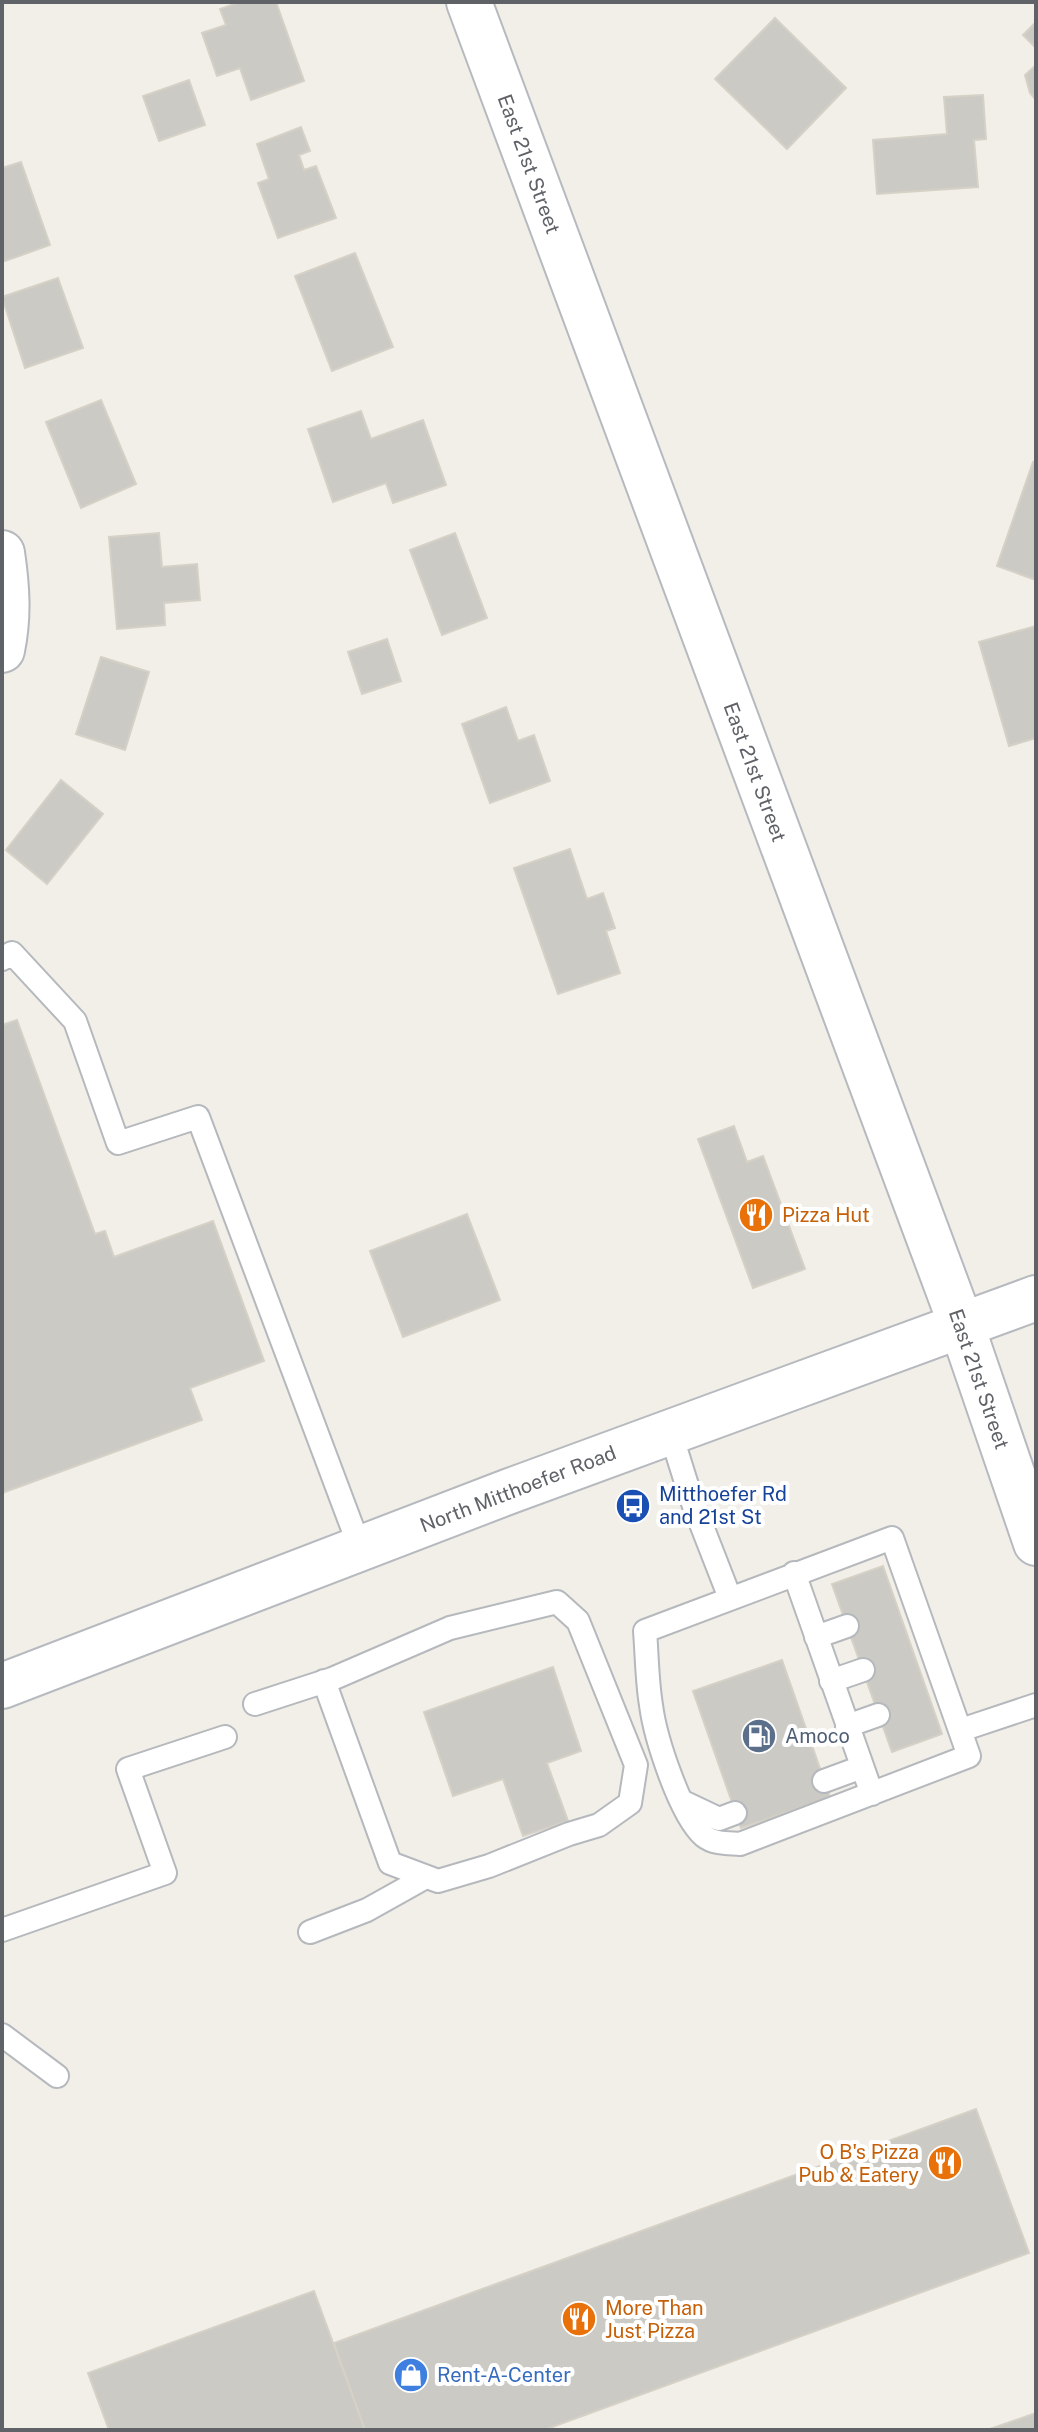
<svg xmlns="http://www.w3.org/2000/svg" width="1038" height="2432" font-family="'Public Sans',sans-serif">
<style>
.building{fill:#cccac5;stroke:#d6d1c6;stroke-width:2}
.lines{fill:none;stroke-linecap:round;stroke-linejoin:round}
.lane-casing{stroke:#b5b8bc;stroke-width:26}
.street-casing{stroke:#b5b8bc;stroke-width:48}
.secondary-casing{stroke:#b6babf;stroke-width:48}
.lane{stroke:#fff;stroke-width:22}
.street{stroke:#fff;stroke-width:44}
.secondary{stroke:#fff;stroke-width:44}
.labels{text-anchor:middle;stroke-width:8;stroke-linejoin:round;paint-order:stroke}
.street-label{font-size:20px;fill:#5f6368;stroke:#fff}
.food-label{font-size:20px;fill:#c56008;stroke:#fff;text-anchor:start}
.transit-label{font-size:20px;fill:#164399;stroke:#fff;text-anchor:start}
.service-label{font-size:20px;fill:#4e5e75;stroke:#fff;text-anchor:start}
.shop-label{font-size:20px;fill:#366cbe;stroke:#fff;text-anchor:start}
</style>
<rect width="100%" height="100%" fill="#f1efe8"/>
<path class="building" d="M240 2H276L304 81 251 100 240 68 217 76 202 33 226 25 220 9Z
M775 18 846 88 787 149 715 79Z
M1036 22V48L1023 35Z
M1036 65V100L1030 93 1025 75Z
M189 80 205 125 159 141 143 96Z
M983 95 986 139 974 140 978 187 877 194 873 140 947 134 944 97Z
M301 127 310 151 299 155 304 170 316 166 336 218 278 238 258 183 269 179 257 144Z
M21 162 50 245 2 262V168Z
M355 253 393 347 332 371 295 276Z
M58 278 83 348 25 368 2 297Z
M101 400 136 484 81 508 46 422Z
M361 411 371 439 423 420 446 485 393 503 386 483 333 502 308 429Z
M1033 462 1036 463V580L997 566Z
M159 533 162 567 197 564 200 600 164 603 165 625 117 629 109 537Z
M455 533 487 618 442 635 410 550Z
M1036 626V738L1009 746 979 642Z
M387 639 401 681 362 694 348 652Z
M101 657 149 672 125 750 76 734Z
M506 707 518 741 534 735 550 781 490 803 462 724Z
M61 780 103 814 47 884 6 850Z
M570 849 587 899 603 893 615 928 606 931 620 973 558 994 514 868Z
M17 1020 95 1234 105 1231 114 1257 213 1221 264 1361 190 1388 202 1420 2 1493V1025Z
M734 1126 747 1162 763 1156 805 1269 753 1288 698 1139Z
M467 1214 500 1300 403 1337 370 1251Z
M883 1566 942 1734 892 1752 832 1584Z
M782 1660 830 1797 741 1828 693 1691Z
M553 1667 581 1751 547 1763 568 1821 523 1836 503 1779 453 1796 424 1712Z
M976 2109 1029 2253 544 2430H365L334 2343Z
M314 2291 365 2430H109L88 2373Z
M1036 2413V2430H991L990 2429Z"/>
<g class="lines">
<g class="lane-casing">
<path id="lane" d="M2 959 12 953 75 1021 118 1143 198 1117 360 1548
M670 1431 691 1498 730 1598
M892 1538 969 1756 740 1844C728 1843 714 1844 704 1836 680 1815 655 1737 651 1705 647 1681 647 1656 645 1631Z
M794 1573 872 1794
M816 1637 847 1626
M831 1681 863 1670
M255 1704 332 1679 450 1628 557 1602 578 1621 636 1765 630 1803 599 1825 569 1834 489 1866 438 1881 390 1863 324 1681
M847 1726 878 1715
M961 1730 1036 1705
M824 1781 862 1767
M681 1801 719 1819 735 1813
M2 1930 165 1873 128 1769 225 1737
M310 1932 367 1910 426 1877
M2 2035 57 2076"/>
</g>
<g class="street-casing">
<path id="street" d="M2 553C7 587 9 616 2 650"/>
</g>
<g class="secondary-casing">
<path id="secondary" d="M469 2 961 1324 1036 1543
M2 1686 510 1491 1036 1298"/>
</g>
<use href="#lane" class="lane"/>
<use href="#street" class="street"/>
<use href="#secondary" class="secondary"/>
</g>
<defs>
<g id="restaurant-disc" transform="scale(1.8)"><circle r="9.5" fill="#e8710a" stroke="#fff"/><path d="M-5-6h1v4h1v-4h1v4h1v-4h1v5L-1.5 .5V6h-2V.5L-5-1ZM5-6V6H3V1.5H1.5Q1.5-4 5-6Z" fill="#fff"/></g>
<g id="bus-disc" transform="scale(1.8)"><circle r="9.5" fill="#1a4fb4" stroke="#fff"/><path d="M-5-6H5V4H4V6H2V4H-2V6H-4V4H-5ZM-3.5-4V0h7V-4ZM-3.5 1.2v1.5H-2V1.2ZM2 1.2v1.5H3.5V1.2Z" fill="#fff"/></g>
<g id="fuel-disc" transform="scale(1.8)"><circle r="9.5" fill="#5c6f8a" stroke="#fff"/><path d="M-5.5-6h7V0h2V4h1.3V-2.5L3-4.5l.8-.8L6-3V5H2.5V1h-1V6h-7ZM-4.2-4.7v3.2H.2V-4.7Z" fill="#fff"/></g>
<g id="shop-disc" transform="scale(1.8)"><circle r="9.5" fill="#3f7fe0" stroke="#fff"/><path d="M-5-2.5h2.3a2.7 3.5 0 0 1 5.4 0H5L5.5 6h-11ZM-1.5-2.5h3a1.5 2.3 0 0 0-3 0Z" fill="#fff"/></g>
</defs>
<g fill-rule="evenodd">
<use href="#restaurant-disc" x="756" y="1215"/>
<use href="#bus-disc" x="633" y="1506"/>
<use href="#fuel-disc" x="759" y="1736"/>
<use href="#restaurant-disc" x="945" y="2163"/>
<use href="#restaurant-disc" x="579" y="2319"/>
<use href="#shop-disc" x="411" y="2375"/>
</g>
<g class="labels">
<g class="street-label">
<text transform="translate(529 164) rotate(70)" y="7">East 21st Street</text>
<text transform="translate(755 772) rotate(70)" y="7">East 21st Street</text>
<text transform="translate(979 1379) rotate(71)" y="7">East 21st Street</text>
<text transform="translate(518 1489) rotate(-21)" y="7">North Mitthoefer Road</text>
</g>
<g class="food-label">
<text x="782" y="1222">Pizza Hut</text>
<text x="919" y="2159" text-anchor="end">O B's Pizza<tspan x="919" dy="23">Pub &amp; Eatery</tspan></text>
<text x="605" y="2315">More Than<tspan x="605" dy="23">Just Pizza</tspan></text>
</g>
<g class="transit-label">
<text x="659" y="1501">Mitthoefer Rd<tspan x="659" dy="23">and 21st St</tspan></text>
</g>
<g class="service-label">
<text x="785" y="1743">Amoco</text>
</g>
<g class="shop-label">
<text x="437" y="2382">Rent-A-Center</text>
</g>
</g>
<rect width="1038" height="2432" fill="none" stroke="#5f6368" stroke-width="8"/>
</svg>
